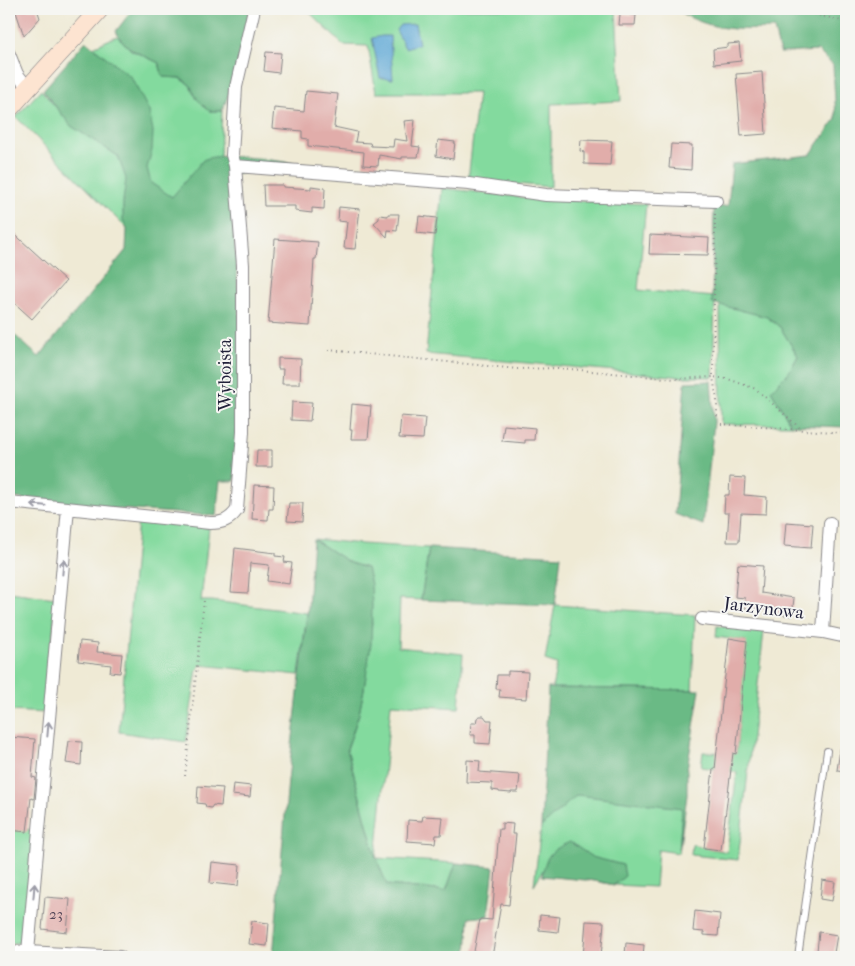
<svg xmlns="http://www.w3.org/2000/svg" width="855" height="966" font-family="'IM FELL French Canon',serif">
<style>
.green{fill:#83da9e;stroke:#527e6c}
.forest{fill:#6aba85;stroke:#466e60}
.water{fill:#5da7d5;stroke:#406488}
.building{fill:#e1adaa}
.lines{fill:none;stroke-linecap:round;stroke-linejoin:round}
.lane-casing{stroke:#888688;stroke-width:8}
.street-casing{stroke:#888688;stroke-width:14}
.secondary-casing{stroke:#888688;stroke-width:19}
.path{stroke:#888688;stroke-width:2;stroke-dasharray:1 4;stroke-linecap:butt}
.lane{stroke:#fff;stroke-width:6}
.street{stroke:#fff;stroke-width:12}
.secondary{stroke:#fde4d1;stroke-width:18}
.oneway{stroke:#9c9ca7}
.labels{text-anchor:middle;stroke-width:4;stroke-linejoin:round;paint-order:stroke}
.number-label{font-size:15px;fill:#524557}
.street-label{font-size:18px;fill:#22223b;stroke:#f6f6f2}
</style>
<rect width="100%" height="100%" fill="#f6f6f2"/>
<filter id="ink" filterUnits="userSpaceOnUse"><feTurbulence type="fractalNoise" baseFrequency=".02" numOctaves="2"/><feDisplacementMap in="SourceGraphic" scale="10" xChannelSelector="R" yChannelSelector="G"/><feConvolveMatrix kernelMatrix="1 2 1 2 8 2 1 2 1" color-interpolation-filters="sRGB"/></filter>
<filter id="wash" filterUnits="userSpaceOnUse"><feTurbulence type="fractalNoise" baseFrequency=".0096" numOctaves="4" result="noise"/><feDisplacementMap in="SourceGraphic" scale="20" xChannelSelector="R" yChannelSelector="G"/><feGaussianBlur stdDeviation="1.12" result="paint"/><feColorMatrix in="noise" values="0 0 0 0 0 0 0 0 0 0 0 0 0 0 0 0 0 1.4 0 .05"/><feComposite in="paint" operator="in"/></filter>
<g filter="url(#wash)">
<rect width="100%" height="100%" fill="#efead5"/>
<path class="green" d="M306 9H616L621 101 551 104V187L468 180 478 93H376L368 46 343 45Z
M117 36 131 50 159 63 163 77 180 78 190 85 197 99 209 111H222L220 157 223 175 173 197 127 180C124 197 120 213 127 229L16 117 41 90 72 126 118 156 127 179 91 48Z
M442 188 527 198 646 204 638 290 715 297 713 377H683L426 354Z
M720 304 767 317 780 327 798 356 789 372 771 390 791 425 721 424Z
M138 520 209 528 201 601H212L307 613 299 675 201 665 197 669 186 742 119 732Z
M313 539 362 544 429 548 421 600 400 599 398 647 463 654 459 708 391 704 376 858 456 863 446 891 387 885 376 858 347 749 359 714 364 689 372 624 367 568 350 563Z
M9 592 56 598 46 713 9 711Z
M555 605 695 615 692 690 552 688 557 664 545 660Z
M717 626 764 631 738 860 691 855 692 844C704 848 716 849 727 852L737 772 701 767 703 752 736 753 746 641 716 637Z
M579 792 682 808 679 853 658 850 655 887 614 885 543 870 534 885 541 827Z
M9 828 35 830 28 914 22 943H9Z"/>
<path class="forest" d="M133 9H250L234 81 222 111H209L197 99 190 85 181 78 163 77 159 63C143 55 123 49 116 31Z
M684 9H846V427L791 425 771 390 789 372 798 356 780 327 767 317 712 303 714 207 728 206 732 164 810 155 836 119 833 65 818 51 780 53 774 29C739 30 715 31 683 14Z
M86 41 131 77 149 111 153 131 152 150 147 168 151 183 172 197 203 160C222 150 288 163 312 166L228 174C234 229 239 284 240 340 240 387 237 434 235 481H220L216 516 65 505 9 497V330L39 357 126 250 127 229 123 220V201L126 179 118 156 71 126 43 90Z
M711 381 714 422 703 525 675 514 685 382Z
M313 539 350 563 367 568 371 584 372 606 371 644 364 689 359 714 347 749 376 858 387 885 446 891 456 863 494 867 488 916 469 918 467 957H273L288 780 308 607Z
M429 548 561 556 555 605 421 600Z
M548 688 700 690 687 769V795L679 853 682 808 577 795 541 827Z
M570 842 592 857 623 865 625 876 614 885 596 881 542 876C546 855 551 850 570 842Z"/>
<path class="water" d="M415 24 419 44 405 48 396 30 400 25Z
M382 36H390L393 79 380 78 372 38Z"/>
<g id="blocks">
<path class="building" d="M15 9H37L40 18 24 36Z
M620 14 636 15 635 25H619Z
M739 43 741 61 714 64 713 49 728 47V44Z
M266 52 281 53 279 73 264 71Z
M762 72 766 134 741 136 736 74Z
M306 91 338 94 334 127 357 132 355 142 370 143 371 146 393 147 394 139 407 141 404 121 415 120 412 146 420 147 418 157H402V159L379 155 378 166 363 165 364 152 308 146V139L302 138V131L272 128 274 108 304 111Z
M438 140 455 142 453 159 436 156Z
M581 140 612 141 610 165 584 164V152L580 151Z
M671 144 692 145 691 170 669 168Z
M263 185H283V187L311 189V186L325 188 324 209 312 208V213L295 211V206H264Z
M339 207 360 209 355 249 344 248 347 222 338 221Z
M388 214H399L397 231 388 230 387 237 374 223 379 219V215L388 216Z
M419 216 437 218 435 235 417 233Z
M9 229 66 281 32 319 9 298Z
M650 235 709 238 708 255 649 254Z
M275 239 318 242 316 259H314L310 326 268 323Z
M278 358 301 359 300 384H282L283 369H278Z
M292 402 312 403 310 421 291 420Z
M352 404 371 406 368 439H351L352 430H350Z
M401 416 425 418 423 439 399 438Z
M504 425 535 428 534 440H525V443L502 441Z
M257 450H272V467H256Z
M730 477 745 478 744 495 767 497 766 514 741 513 739 542H727L729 513H724L725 495H729Z
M254 485 274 486 273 509H269L268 520 252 519Z
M289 503H303L302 522 287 521Z
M786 522 813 524 811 548 784 546Z
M235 548 275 553V556L285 557 284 562 292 563 289 584 267 581 269 565 250 563 248 593 231 592Z
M738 564 763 566 761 593 794 598 792 616 770 613 771 610 744 608 745 598 735 597Z
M729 638 747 641 736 754 733 753 721 850 704 848 713 769H715Z
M80 641 98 643 97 652 122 654 120 673 110 672 111 665 78 661Z
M508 671 528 672 526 699 499 697 500 689H496L497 675H508Z
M480 716H484L487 720H492L490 744 475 743V735H470L471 723H476L477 718Z
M9 737 35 739 32 777 36 778 34 799 31 798 27 832 9 830Z
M69 741 82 742 81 765 66 763Z
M841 744H846V771L837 770Z
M467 760 480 761 479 772 520 775 518 792H511V793L499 792V791L492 790V783L466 782Z
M233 784 251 786 250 797 232 795Z
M198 786 223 788 221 806 213 805 211 808 206 807 205 804 197 803Z
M423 816 443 817 441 835H436L435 843 407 841 408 820 422 821Z
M502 823 513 824 512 834H516L509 905 501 904 492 957H473L480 919 492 920 499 829H502Z
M212 862 240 865 238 886 210 883Z
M822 880 835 882 832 901 820 899Z
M45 897 70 899 67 932 42 929Z
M695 911 720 914 718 936 704 935V932L693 931Z
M540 915 560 917 558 932 539 930Z
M252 921 269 923 267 946 249 944Z
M586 921 604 922 601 957H583Z
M819 932 837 935 834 953 817 951Z
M626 943 644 945 643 957 625 955Z"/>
</g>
</g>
<g filter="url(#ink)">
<use href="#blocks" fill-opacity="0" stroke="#888688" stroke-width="1"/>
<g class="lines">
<g class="lane-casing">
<path id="lane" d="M798 957 827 751"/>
</g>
<g class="street-casing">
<path id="street" d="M9 54 17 74 28 88
M235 166 469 184 546 195 716 201
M9 502 210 523C222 523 229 521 237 510L243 432V265L235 166 232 155 236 87 254 9
M702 619 823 632 846 637
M823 632 830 523
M9 951 120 957
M28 952 68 508"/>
</g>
<g class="secondary-casing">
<path id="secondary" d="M9 109 100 9"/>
</g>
<path class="path" d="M795 9 846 22
M114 13 121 9
M715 214 713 377 728 379 756 389 801 429
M328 350 517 369 559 368 675 379 713 377 717 401V418
M721 424 846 433
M185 776 204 600"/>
<use href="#lane" class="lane"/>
<use href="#street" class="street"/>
<use href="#secondary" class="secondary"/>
</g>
<defs><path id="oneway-shaft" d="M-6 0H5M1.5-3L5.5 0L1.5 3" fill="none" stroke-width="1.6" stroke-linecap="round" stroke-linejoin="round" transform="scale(1.25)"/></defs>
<g class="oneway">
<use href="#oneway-shaft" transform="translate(38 505) rotate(-174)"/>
<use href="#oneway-shaft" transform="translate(63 567) rotate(-85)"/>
<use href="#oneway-shaft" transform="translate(48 729) rotate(-85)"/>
<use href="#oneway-shaft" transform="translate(34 891) rotate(-85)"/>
</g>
</g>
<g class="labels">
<g class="number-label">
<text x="56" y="919">23</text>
</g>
<g class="street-label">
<text transform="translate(225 375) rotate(-90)" y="6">Wyboista</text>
<text transform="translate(764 608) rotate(7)" y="6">Jarzynowa</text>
</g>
</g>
<rect width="855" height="966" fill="none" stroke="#f6f6f2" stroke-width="30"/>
</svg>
